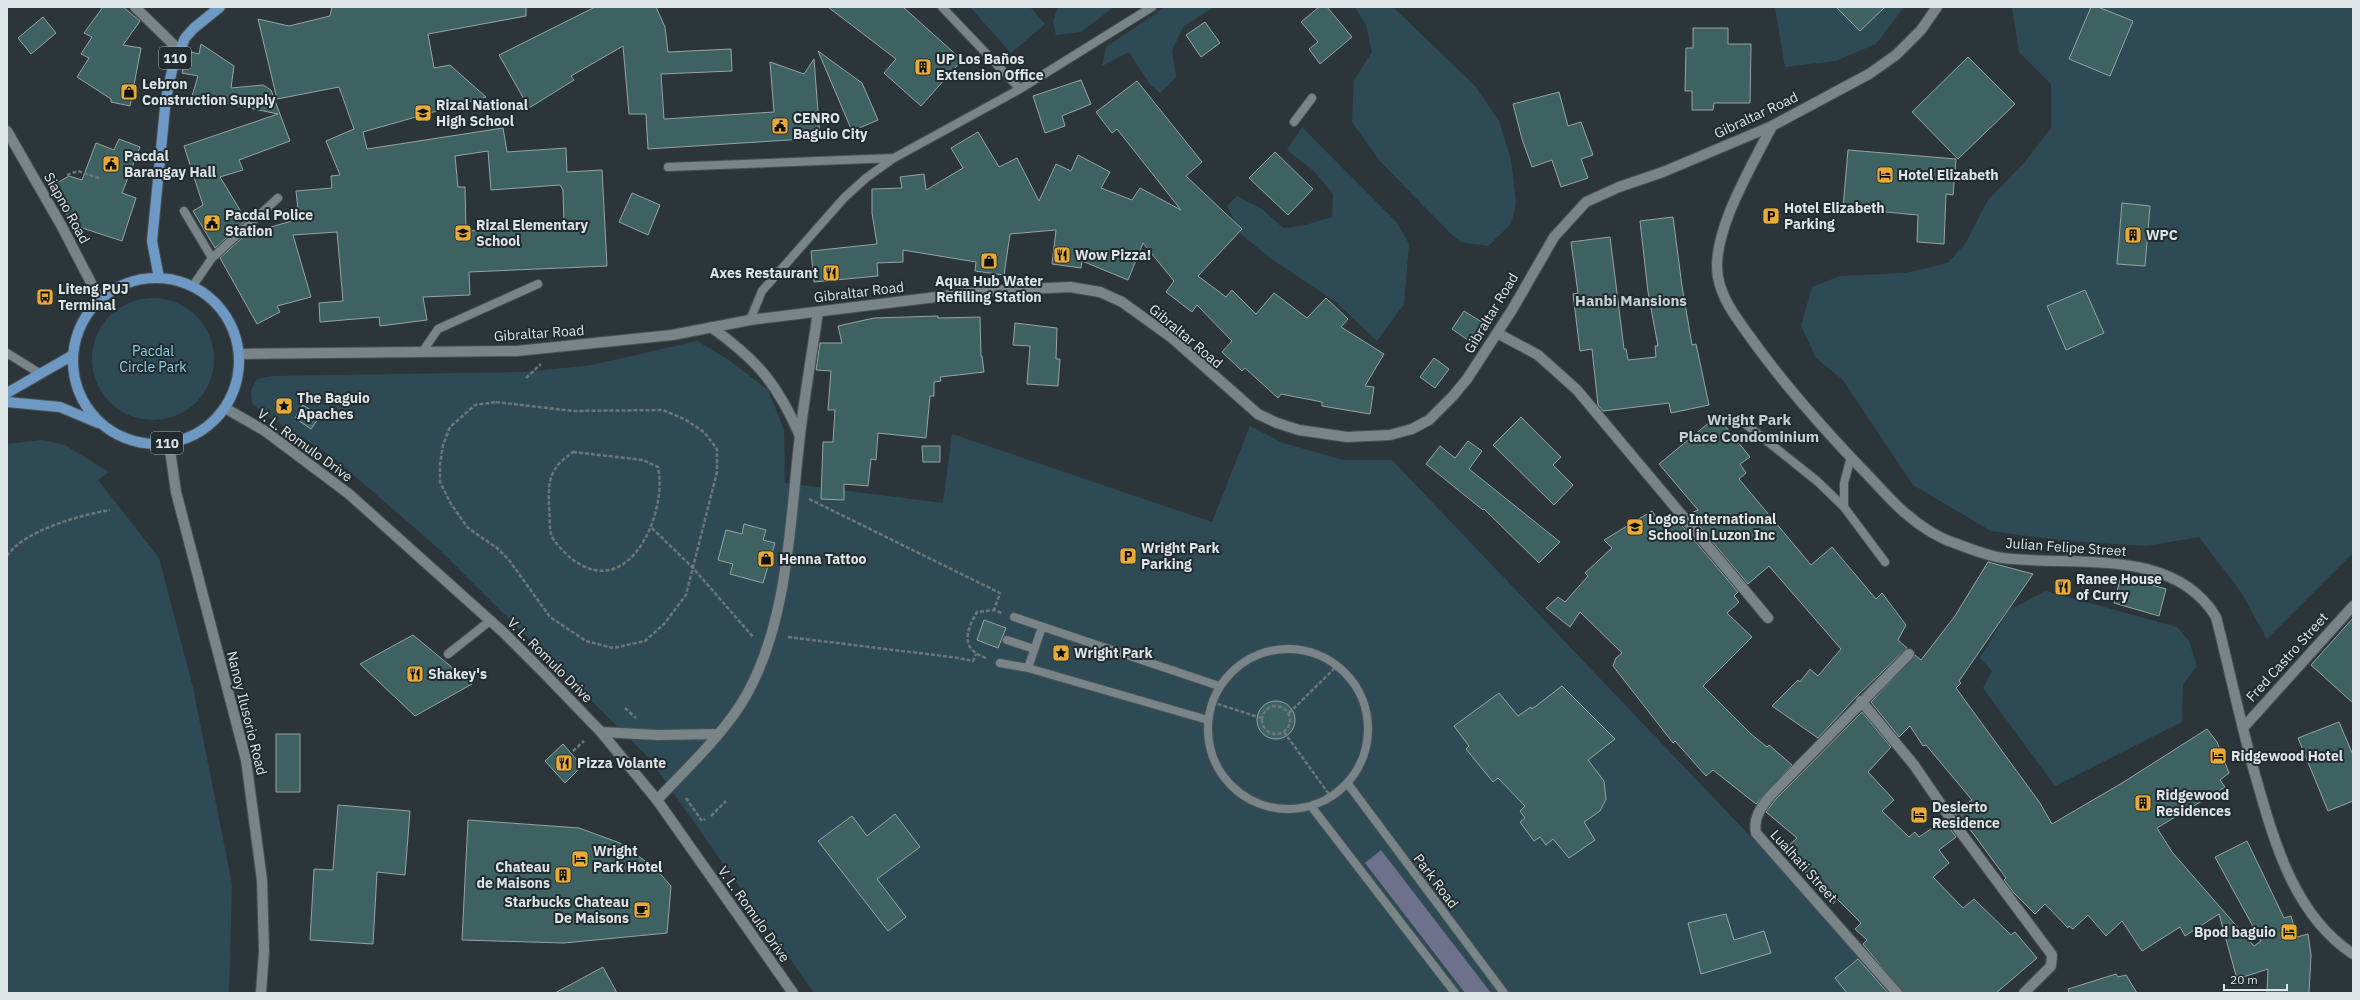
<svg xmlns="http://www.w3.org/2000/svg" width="2360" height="1000" font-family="'IBM Plex Sans',sans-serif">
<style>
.green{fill:#2e4b55}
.water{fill:#6e718c}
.building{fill:#3e6261;stroke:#97a4a4;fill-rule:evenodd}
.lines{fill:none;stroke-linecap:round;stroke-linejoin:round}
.service-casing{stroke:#495154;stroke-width:10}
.minor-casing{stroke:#495154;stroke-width:12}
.tertiary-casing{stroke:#495154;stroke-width:12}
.secondary-casing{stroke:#495154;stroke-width:12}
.primary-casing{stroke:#495154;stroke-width:12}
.path{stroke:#6d767a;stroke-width:2.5;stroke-dasharray:4 2;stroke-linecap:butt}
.service{stroke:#788488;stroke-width:8}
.minor{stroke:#788488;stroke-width:10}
.tertiary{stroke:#788488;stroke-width:10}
.secondary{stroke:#788488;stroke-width:10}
.primary{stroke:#6d99c4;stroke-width:10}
.labels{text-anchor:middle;stroke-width:4;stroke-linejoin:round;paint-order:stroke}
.shield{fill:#222c30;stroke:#a6aeb0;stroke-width:1}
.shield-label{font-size:13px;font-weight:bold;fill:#dee5e7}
.poi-label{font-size:14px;font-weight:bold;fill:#dee5e7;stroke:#222c30;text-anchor:start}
.street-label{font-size:14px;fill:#dee5e7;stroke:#222c30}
.park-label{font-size:14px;fill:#90d0e7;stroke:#222c30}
.neighbourhood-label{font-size:15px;font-weight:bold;fill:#c5d1d6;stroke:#222c30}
</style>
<rect width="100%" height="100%" fill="#2c363a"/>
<path class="green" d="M970 7H1030L1045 24 1011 53Z
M1058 7H1114L1081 32 1056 35 1053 21Z
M1165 7H1214L1184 26 1172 50 1176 77 1160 93 1150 84 1129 52 1102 66 1106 47Z
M1355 7H1393L1475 86 1499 121 1511 160 1516 203 1511 224 1488 246 1461 242 1448 231 1379 160 1352 122 1354 80 1372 52 1366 25Z
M1775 7H1904L1876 44 1835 61 1785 67Z
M2012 7H2353V553L2267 639 2241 592 2199 537 2146 546 2067 541 1991 531 1913 485 1843 380 1816 358 1801 326 1812 287 1840 276 1905 273 1948 263 1965 244 1988 200 2024 163 2051 128V84L2019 52Z
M1302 127 1397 223 1409 244 1404 304 1377 341 1336 302 1270 258 1241 234 1227 206 1237 196 1262 209 1283 228 1306 225 1332 217 1333 194 1314 171 1287 150Z
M92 359a61 61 0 1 1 122 0a61 61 0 1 1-122 0Z
M697 341 729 360 768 390 784 430 785 483 943 503 952 434 1212 522 1250 426 1283 443 1344 460H1392L1847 938 1891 993H814L649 758 439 549 334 458 268 416 252 403 251 390 257 379 272 376 526 372 592 365Z
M42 440 65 445 109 472 98 480 159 558 193 688 232 884 229 993H7V444Z
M2046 591 2177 627 2189 641 2197 666 2183 685 2182 722 2055 786 1983 688 1992 671 1980 658 2009 610Z"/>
<path class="water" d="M1381 850 1491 993H1465L1365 863Z"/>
<path class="building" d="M103 7H123L140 21 123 45 141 48 130 106 111 102V99L77 77 89 58 81 54 92 37 84 33Z
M332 7H526V16L428 34 434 68 450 65 486 97 363 132 367 149 503 128 507 152 566 148 567 172 602 170 607 266 469 272 470 295 423 297 427 320 380 326 379 317 320 322 319 303 343 301 337 232 293 235 311 297 277 306 280 312 257 324 220 258 251 230 253 232 299 219 296 191 332 188 331 176 340 175 326 141 354 129 339 87 277 99 258 19 289 26 330 16ZM488 151 491 190 560 185 563 190 564 227 466 231 465 187H458L455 156Z
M595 7H656L665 27 668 52 731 49 732 71 661 74 664 119 774 112 770 62 804 74 814 59 820 138 648 149 646 114H629L623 46 571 76 574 80 529 108 499 55Z
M828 7H903L962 60 921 106 884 73 896 59Z
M1319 7H1327L1352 37 1320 64 1309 49 1318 42 1301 22Z
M1836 7H1885L1860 31Z
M2091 7H2098L2133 21 2110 76 2069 59Z
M43 17 56 33 31 54 18 38Z
M1205 22 1220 43 1201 57 1186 35Z
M1693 28H1728V44H1751L1750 103H1714L1713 110H1692V91H1685L1686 48H1693Z
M201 44 234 66 231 88 263 85 271 90 290 141 239 160 243 170 220 177 246 220 215 248 193 211 203 205 184 146 278 114 192 96 198 76 182 73 187 51 199 54Z
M818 51 862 83 878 120 852 131Z
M1968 57 2015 104 1958 159 1912 112Z
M1081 80 1091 104 1062 116 1065 126 1045 133 1033 96Z
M1137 81 1202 162 1186 176 1242 229 1198 276 1226 297 1232 290 1256 314 1274 293 1307 318 1326 298 1348 319 1341 327 1384 354 1365 386 1374 387 1370 414 1322 406V402L1281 394 1278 398 1245 368 1242 371 1222 352 1232 341 1197 305 1192 312 1166 292 1174 281 1143 243 1128 280 1082 261 1081 268 1052 264 1056 230 1010 234 1004 275 975 271 976 262 903 250V262L877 263 878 276 814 282 811 251 877 244 872 213V189L902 188 900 177 924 174 926 190 963 168 951 148 978 132 999 167 1017 158 1039 201 1056 164 1071 171 1078 155 1110 172 1101 188 1132 200 1140 188 1181 210 1117 129 1112 133 1096 112Z
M1559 92 1568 126 1581 122 1593 155 1581 159 1588 178 1561 187 1552 160 1532 167 1522 139 1513 104Z
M119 139 140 147 122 193 136 198 122 241 73 225 66 213 68 208 55 184 69 176 82 180 96 143 114 150Z
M1848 150 1956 159 1953 195 1946 194 1944 244 1917 242 1918 215 1843 208Z
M1275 152 1313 189 1288 215 1249 178Z
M632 193 660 205 648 235 619 222Z
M2122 203 2150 206 2145 266 2117 264Z
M1673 217 1682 286 1692 345 1696 344 1709 405 1671 413 1669 403 1603 411 1598 405 1592 349 1580 351 1573 294 1578 293 1571 242 1610 237 1624 349H1626L1628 360 1656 357 1655 346H1658L1648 292 1640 221Z
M2085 290 2104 333 2066 350 2047 306Z
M1464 311 1485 324 1472 343 1452 329Z
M938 316V318L980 317 981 356H982L984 372 940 377 941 381 934 382V396H930L926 438 878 433 876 460 871 459 868 486 844 484V500L821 499 823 442H833L835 410H828L831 371 816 370 820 343H842L838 326 874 318Z
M1015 323 1057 328 1056 359H1060L1058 386 1027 384 1030 346 1013 345Z
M1434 358 1449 369 1435 388 1420 377Z
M303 405 320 416 311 429 295 418Z
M1717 416 1750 457 1740 464 1746 473 1739 479 1811 565 1832 547 1876 599 1882 593 1906 625 1898 640 1907 648 1857 696 1818 738 1772 706 1798 680 1800 682 1810 669 1818 676 1841 649 1769 566 1748 584 1689 514 1698 510 1659 464Z
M1521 417 1561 457 1553 465 1573 485 1554 505 1493 445Z
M1468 441 1482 451 1469 469 1560 542 1539 563 1484 509 1483 510 1426 464 1440 446 1455 458Z
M922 446H940V462H923Z
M1652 511 1663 527 1677 520 1738 592 1734 596 1739 602 1727 613 1752 637 1703 686 1751 734 1767 747 1769 745 1792 765 1756 804 1713 770 1706 776 1675 741 1673 743 1613 666 1616 658 1622 653 1580 612 1570 627 1546 608 1558 597 1565 602 1588 576 1585 573 1612 548 1604 540Z
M744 524 766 530 763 540 775 543 763 583 730 574 733 564 718 560 726 530 742 534Z
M1988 562 2033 574 1959 681 1961 683 1956 688 2040 803 2052 824 2122 783 2207 729 2217 742 2229 773 2220 780 2225 787 2157 828 2172 852 2254 946 2261 941 2215 857 2247 841 2284 918 2291 916 2297 937 2308 934 2311 955 2309 993H2267L2268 969 2237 979 2219 914 2185 936 2180 927 2142 951 2122 921 2106 936 2088 915 2073 929 2069 926 2068 928 2045 904 2035 914 2014 893 2004 880 2006 878 1969 828 1966 829 1954 812 1972 800 1926 745 1923 746 1910 726 1899 737 1871 702 1915 655 1921 660 1955 616Z
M2121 576 2166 589 2159 616 2114 603Z
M2353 618V703L2311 665Z
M984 620 1006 628 998 648 977 640Z
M413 635 472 684 415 716 360 664Z
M1562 686 1615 739 1588 760 1604 781 1606 799 1600 811 1584 822 1595 840 1569 858 1553 839 1546 845 1540 837 1534 841 1520 822 1525 818 1520 811 1525 806 1498 778 1493 782 1466 749 1469 746 1454 726 1499 693 1518 716 1531 707 1532 709Z
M1257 720a19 19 0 1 1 38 0a19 19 0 1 1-38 0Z
M1862 712 1891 747 1868 772 1894 800 1882 811 1909 837 1915 832 1919 837 1944 820 1956 837 1939 850 1949 863 1933 877 1963 908 1974 899 2011 935 2015 932 2037 958 1996 993H1903L1863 944 1867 940 1855 929 1861 923 1837 899 1833 904 1785 849 1797 838 1766 812 1776 799Z
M2339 722 2353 755V801L2328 811 2298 738Z
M276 734H300V792H276Z
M563 744 582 766 565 783 545 761Z
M338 805 410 811 405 875 377 872 373 944 310 940 314 869 333 870Z
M895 814 920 847 877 879 906 917 888 931 818 841 852 816 867 836Z
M468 820 579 828 620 843 655 868 671 886 667 933 564 943 462 940Z
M1726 914 1734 940 1764 931 1771 953 1701 974 1688 923Z
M1858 959 1888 993H1847L1835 978Z
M603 967 617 993H555Z
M2116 974 2118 977 2126 975 2137 993H2069L2068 989Z"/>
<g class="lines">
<g class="service-casing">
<path id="service" d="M942 7 1020 89
M1294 122 1312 98
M668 167 894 158
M184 211 212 258
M192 287 212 258 278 198
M750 320 762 291 844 198 866 178 894 158 1020 89 1152 7
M423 351 438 329 538 284
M7 353 39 373
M1743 422 1817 481 1844 507 1885 562
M1844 507V483L1851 457
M1014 617 1219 686
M1007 640 1034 649
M1208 729a80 80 0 1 1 160 0a80 80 0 1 1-160 0Z
M448 654 491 620
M1000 663 1028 668 1208 720
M1028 668 1042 627
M1348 784 1504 993
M1311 806 1455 993"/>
</g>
<g class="minor-casing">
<path id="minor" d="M135 7 178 49
M711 327C757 360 777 383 800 436
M1497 333 1538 355 1577 390 1768 618
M1861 701 1914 765 1953 822 2052 955 2051 966 2024 993
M2243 728 2353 606
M601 732 657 735 716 734
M657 800C688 767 725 733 747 694 789 618 790 519 800 435 805 393 812 353 818 312
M1897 993 1756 833C1753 818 1761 807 1771 795L1909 654"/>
</g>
<g class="tertiary-casing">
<path id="tertiary" d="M1772 126C1753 164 1710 234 1718 277 1722 299 1735 316 1748 334 1781 381 1820 425 1860 467 1875 482 1889 499 1905 513 1920 526 1938 538 1957 544 1971 549 1988 556 2003 558 2073 567 2173 546 2216 617 2229 668 2240 720 2254 771 2273 837 2292 914 2353 954
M7 131 61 225 100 300
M240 354 517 351 672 335 750 320 985 291 1070 287 1100 292 1122 302 1172 338 1258 414 1277 423 1299 430 1347 437 1390 435 1412 429 1429 420 1453 396 1467 379 1512 310 1554 237 1586 202 1619 187 1663 172 1772 126 1869 74 1896 55 1921 30 1937 7"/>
</g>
<g class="secondary-casing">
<path id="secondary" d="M225 408 265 431 349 494 503 632 545 674 601 732 657 800 793 993
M169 443 176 492 246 760 262 880 264 951 261 993"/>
</g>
<g class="primary-casing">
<path id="primary" d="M159 278 152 241 166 98 173 66 185 38 194 28 220 7
M73 361a83 83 0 1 1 166 0a83 83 0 1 1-166 0Z
M7 393 73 355
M7 402 60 407 98 423"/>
</g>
<path class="path" d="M67 175 78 171 99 178
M526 378 541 364
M496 402 573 411 663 410 686 420 704 432 717 449V472L686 595 664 624 645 641 613 648 586 641 550 617 509 560 497 548 468 528 451 504 440 482V464L443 445 450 427 475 405Z
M573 452 643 460 658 467C668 513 629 603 572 559 565 553 554 543 551 534 549 526 550 515 549 506 548 479 550 468 573 452Z
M809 499 1000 593 994 610
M652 528 693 568 754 638
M7 556C24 530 81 515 110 510
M788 637 959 658 973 661 976 654
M986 658C960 649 966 631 977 612L994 610 1002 613
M1212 702 1261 718
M1262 720a14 14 0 1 1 28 0a14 14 0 1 1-28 0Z
M625 708 636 718
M1289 713 1338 665
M1284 732 1331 797
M573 751 584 741
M686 798 702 821 705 819
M711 816 726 801"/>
<use href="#service" class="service"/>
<use href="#minor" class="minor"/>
<use href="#tertiary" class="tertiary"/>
<use href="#secondary" class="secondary"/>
<use href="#primary" class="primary"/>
</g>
<defs>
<g id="building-square" transform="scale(0.9)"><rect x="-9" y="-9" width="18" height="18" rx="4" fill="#e8ab37" stroke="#222c30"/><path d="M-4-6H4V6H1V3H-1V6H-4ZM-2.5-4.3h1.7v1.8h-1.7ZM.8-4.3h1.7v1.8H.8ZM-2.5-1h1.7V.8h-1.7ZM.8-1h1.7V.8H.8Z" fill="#111"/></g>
<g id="shop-square" transform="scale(0.9)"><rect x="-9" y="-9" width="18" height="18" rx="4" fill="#e8ab37" stroke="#222c30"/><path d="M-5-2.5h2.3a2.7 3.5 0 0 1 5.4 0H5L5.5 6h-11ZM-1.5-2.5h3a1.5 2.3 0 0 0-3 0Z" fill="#111"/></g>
<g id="school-square" transform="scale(0.9)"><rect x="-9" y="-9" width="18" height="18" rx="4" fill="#e8ab37" stroke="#222c30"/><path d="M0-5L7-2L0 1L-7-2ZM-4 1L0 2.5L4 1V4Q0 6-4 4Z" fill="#111"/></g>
<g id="civic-square" transform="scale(0.9)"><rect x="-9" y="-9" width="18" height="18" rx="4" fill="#e8ab37" stroke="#222c30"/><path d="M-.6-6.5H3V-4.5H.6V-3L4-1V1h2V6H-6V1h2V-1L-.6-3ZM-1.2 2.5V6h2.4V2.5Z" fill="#111"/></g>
<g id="hotel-square" transform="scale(0.9)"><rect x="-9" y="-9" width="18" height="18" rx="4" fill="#e8ab37" stroke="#222c30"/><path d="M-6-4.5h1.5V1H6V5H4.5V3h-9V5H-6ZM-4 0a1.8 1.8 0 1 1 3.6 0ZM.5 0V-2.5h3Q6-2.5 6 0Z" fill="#111"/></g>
<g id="parking-square" transform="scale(0.9)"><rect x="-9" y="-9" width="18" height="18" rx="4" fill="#e8ab37" stroke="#222c30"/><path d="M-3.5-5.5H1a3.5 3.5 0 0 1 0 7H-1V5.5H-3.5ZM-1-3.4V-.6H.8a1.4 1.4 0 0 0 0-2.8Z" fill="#111"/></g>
<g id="restaurant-square" transform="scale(0.9)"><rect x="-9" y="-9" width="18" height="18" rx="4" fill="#e8ab37" stroke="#222c30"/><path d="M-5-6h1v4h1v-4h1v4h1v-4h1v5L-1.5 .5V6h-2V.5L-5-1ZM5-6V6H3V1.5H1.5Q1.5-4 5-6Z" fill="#111"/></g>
<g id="bus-square" transform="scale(0.9)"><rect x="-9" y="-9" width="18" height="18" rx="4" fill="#e8ab37" stroke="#222c30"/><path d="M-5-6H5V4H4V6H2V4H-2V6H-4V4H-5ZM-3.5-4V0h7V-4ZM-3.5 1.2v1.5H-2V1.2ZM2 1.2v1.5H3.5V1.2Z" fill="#111"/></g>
<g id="sight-square" transform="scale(0.9)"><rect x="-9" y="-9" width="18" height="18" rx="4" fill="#e8ab37" stroke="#222c30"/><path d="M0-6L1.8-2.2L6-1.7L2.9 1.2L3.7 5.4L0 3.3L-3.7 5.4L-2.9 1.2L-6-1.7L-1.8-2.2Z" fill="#111"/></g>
<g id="cafe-square" transform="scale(0.9)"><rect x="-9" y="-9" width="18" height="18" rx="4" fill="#e8ab37" stroke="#222c30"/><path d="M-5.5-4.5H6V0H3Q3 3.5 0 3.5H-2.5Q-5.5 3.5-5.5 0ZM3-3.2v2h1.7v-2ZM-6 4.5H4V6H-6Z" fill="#111"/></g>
</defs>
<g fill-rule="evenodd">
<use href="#building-square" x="923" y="67"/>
<use href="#shop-square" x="129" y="92"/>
<use href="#school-square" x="423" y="113"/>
<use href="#civic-square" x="780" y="126"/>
<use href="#civic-square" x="111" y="164"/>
<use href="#hotel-square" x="1885" y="175"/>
<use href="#parking-square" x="1771" y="216"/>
<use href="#civic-square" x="212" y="223"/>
<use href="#school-square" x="463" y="233"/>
<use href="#building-square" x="2133" y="235"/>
<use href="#restaurant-square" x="1062" y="255"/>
<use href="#shop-square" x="989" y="261"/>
<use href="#restaurant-square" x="831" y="273"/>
<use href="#bus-square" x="45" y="297"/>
<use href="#sight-square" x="284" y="406"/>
<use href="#school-square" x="1635" y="527"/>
<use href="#parking-square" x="1128" y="556"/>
<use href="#shop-square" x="766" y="559"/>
<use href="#restaurant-square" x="2063" y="587"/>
<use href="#sight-square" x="1061" y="653"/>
<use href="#restaurant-square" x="415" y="674"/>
<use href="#hotel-square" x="2218" y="756"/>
<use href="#restaurant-square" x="564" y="763"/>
<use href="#building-square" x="2143" y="803"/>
<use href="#hotel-square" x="1919" y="815"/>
<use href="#hotel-square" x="580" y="859"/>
<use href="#building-square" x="563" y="875"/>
<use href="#cafe-square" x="642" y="910"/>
<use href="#hotel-square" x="2289" y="932"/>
</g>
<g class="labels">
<g class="shield">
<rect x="159" y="47" width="32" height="22" rx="3"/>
<rect x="151" y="432" width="32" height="22" rx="3"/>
</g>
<g class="shield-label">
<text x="175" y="63">110</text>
<text x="167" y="448">110</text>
</g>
<g class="poi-label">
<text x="936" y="64">UP Los Baños<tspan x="936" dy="16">Extension Office</tspan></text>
<text x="142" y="89">Lebron<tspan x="142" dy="16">Construction Supply</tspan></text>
<text x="436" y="110">Rizal National<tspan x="436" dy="16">High School</tspan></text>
<text x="793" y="123">CENRO<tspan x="793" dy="16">Baguio City</tspan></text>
<text x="124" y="161">Pacdal<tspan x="124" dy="16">Barangay Hall</tspan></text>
<text x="1898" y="180">Hotel Elizabeth</text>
<text x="1784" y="213">Hotel Elizabeth<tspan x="1784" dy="16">Parking</tspan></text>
<text x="225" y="220">Pacdal Police<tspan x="225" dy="16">Station</tspan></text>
<text x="476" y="230">Rizal Elementary<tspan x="476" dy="16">School</tspan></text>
<text x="2146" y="240">WPC</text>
<text x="1075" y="260">Wow Pizza!</text>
<text x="818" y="278" text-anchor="end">Axes Restaurant</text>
<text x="989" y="286" text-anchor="middle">Aqua Hub Water<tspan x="989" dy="16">Refilling Station</tspan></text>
<text x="58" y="294">Liteng PUJ<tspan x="58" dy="16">Terminal</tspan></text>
<text x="297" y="403">The Baguio<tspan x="297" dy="16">Apaches</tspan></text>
<text x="1648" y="524">Logos International<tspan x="1648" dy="16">School in Luzon Inc</tspan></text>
<text x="1141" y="553">Wright Park<tspan x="1141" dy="16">Parking</tspan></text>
<text x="779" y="564">Henna Tattoo</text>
<text x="2076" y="584">Ranee House<tspan x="2076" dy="16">of Curry</tspan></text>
<text x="1074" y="658">Wright Park</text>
<text x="428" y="679">Shakey's</text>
<text x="2231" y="761">Ridgewood Hotel</text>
<text x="577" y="768">Pizza Volante</text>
<text x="2156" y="800">Ridgewood<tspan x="2156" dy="16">Residences</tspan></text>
<text x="1932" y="812">Desierto<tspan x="1932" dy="16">Residence</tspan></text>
<text x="593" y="856">Wright<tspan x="593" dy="16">Park Hotel</tspan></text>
<text x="550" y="872" text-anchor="end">Chateau<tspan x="550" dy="16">de Maisons</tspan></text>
<text x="629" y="907" text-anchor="end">Starbucks Chateau<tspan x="629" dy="16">De Maisons</tspan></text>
<text x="2276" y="937" text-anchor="end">Bpod baguio</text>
</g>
<g class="street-label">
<text transform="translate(1756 115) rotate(-25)" y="5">Gibraltar Road</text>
<text transform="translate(67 208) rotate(61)" y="5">Siapno Road</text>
<text transform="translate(859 292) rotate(-7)" y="5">Gibraltar Road</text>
<text transform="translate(1491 313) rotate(-59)" y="5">Gibraltar Road</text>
<text transform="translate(539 333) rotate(-4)" y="5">Gibraltar Road</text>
<text transform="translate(1186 336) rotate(40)" y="5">Gibraltar Road</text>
<text transform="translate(305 445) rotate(36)" y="5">V. L. Romulo Drive</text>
<text transform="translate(2066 547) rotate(4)" y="5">Julian Felipe Street</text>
<text transform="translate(2287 657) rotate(-48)" y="5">Fred Castro Street</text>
<text transform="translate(550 660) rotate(45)" y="5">V. L. Romulo Drive</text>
<text transform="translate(247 713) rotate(76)" y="5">Nanoy Ilusorio Road</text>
<text transform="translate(1804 866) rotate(48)" y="5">Lualhati Street</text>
<text transform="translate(1436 881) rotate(53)" y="5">Park Road</text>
<text transform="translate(754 914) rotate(55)" y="5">V. L. Romulo Drive</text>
</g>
<g class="park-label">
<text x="153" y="356">Pacdal<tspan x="153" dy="16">Circle Park</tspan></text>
</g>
<g class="neighbourhood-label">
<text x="1631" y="306">Hanbi Mansions</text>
<text x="1749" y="425">Wright Park<tspan x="1749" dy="17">Place Condominium</tspan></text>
</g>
</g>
<rect width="2360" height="1000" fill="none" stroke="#dee5e7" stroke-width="16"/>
<path d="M2224 984v6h63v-6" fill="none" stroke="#dee5e7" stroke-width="2"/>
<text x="2230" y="984" font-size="12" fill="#dee5e7" stroke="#222c30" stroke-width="3" paint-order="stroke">20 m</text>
</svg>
